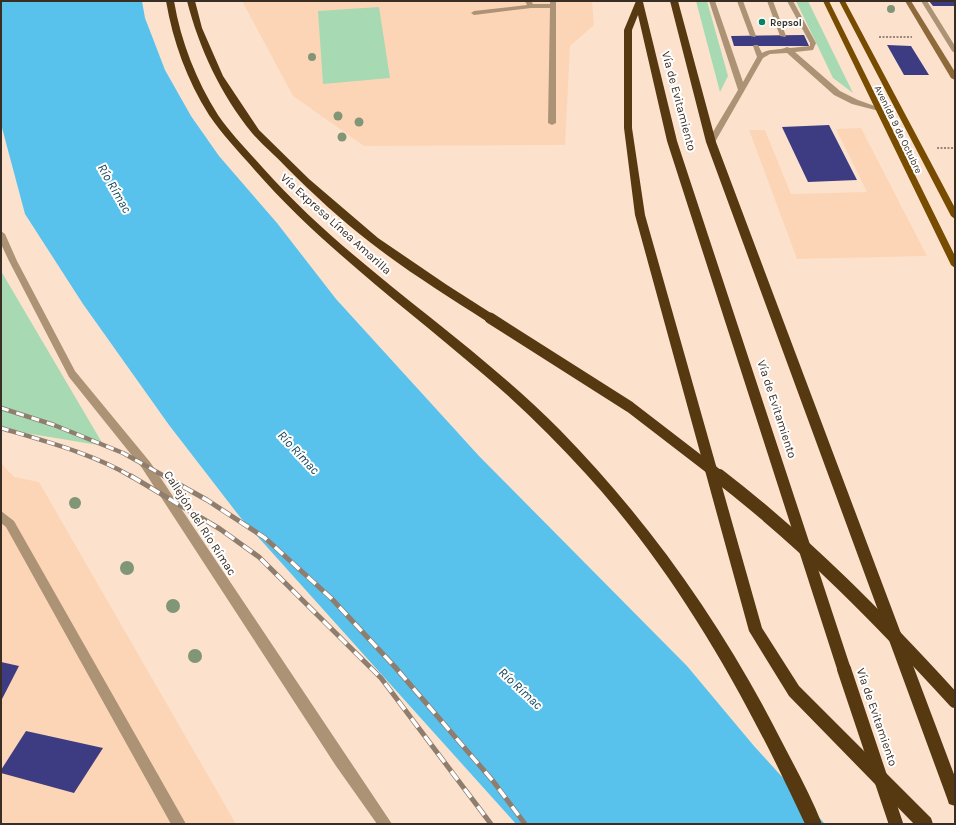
<svg xmlns="http://www.w3.org/2000/svg" width="956" height="825" font-family="Karla,sans-serif">
<style>
.built{fill:#fcd5b6}
.green{fill:#a7dab2}
.water{fill:#58c2ed}
.building{fill:#3d3c82}
.lines{fill:none;stroke-linecap:round;stroke-linejoin:round}
.path{stroke:#9a8778;stroke-width:2;stroke-dasharray:2 1.5;stroke-linecap:butt}
.lane{fill:#ac9375;fill-rule:evenodd}
.street{fill:#ac9375;fill-rule:evenodd}
.secondary{fill:#8e6a3b;fill-rule:evenodd}
.primary{fill:#774c00;fill-rule:evenodd}
.highway{fill:#563910;fill-rule:evenodd}
.rail-far1-casing{stroke:#8f7d6e;stroke-width:4.5}
.rail-casing{stroke:#8f7d6e;stroke-width:5}
.rail-far1{stroke:#fff;stroke-width:3;stroke-dasharray:8;stroke-linecap:butt}
.rail{stroke:#fff;stroke-width:3.5;stroke-dasharray:11;stroke-linecap:butt}
.highway-bridge-far1{stroke:#563910;stroke-width:11}
.highway-bridge{stroke:#563910;stroke-width:14}
.tree{fill:#819577}
.poi-dot{fill:#018467;stroke:#fff;stroke-width:1.5}
.labels{text-anchor:middle;stroke-width:4;stroke-linejoin:round;paint-order:stroke}
.far-poi-label{font-size:10px;font-weight:bold;fill:#3a2e24;stroke:#fff;text-anchor:start}
.far-street-label{font-size:10px;fill:#3a2e24;stroke:#fff}
.street-label{font-size:12px;fill:#3a2e24;stroke:#fff}
.water-label{font-size:13px;font-style:italic;fill:#174557;stroke:#fff}
</style>
<rect width="100%" height="100%" fill="#fce2cd"/>
<path class="built" d="M242 1H592L594 25 570 46 565 145 364 146 293 96Z
M861 128 927 256 797 259 749 130H765L791 194 867 192 836 129Z
M1 463 14 477 39 482 236 824H1Z"/>
<path class="green" d="M696 1H707L728 76 720 92Z
M796 1H808L853 93 833 78Z
M379 7 390 78 323 84 318 11Z
M1 271 104 446 1 429Z"/>
<path class="water" d="M1 1H142L145 18 165 70 191 116 219 156 277 223 336 299 479 456 687 666 754 746 825 824H516L240 517 169 425 83 304 25 214 1 124Z"/>
<path class="building" d="M929 1H955V6H933Z
M804 35 809 46H734L731 36Z
M887 45 911 46 929 75H904Z
M829 125 857 180 808 182 782 127Z
M1 662 19 666 1 701Z
M26 731 103 748 74 793 1 773V770Z"/>
<g class="lines">
<path class="path" d="M879 37H912
M937 148H955"/>
<path class="lane" d="M525 1H531L533 4H550V1H556V123L552 125 548 123 550 8H531L474 15 471 13 474 11 527 5Z
M709 1H715L743 82 757 57 753 46 754 45H758L762 53C770 48 779 51 787 47L790 48 810 46V43L787 1H793L816 43 813 50 795 52 840 91 858 100 883 109 879 111 852 104 834 95 787 53 770 54 763 58 715 142 714 144H708L707 142 738 90Z
M737 1H743L756 36 755 37 750 36Z
M767 1H773L786 36 785 37 780 36Z
M1 511 14 521 186 824H171L6 527 1 523Z"/>
<path class="street" d="M921 1H927L955 46V53L952 51Z
M1 231 5 234 17 261 75 371 150 462 392 824H377L336 766 142 468 69 377 9 261 1 244Z"/>
<path class="secondary" d="M905 1H911L955 72V80L951 78Z"/>
<path class="primary" d="M823 1H829L955 256V268L951 265Z
M839 1H845L955 208V219L951 216Z"/>
<path class="highway" d="M166 1H174C181 42 196 80 218 115 231 134 248 151 263 168 351 267 467 336 560 430 650 522 724 627 782 742 796 769 811 796 822 824H805C747 699 680 577 586 474 553 438 520 405 483 374 405 307 321 246 253 168 238 151 222 134 209 115 187 80 173 42 166 1Z
M187 1H195L202 28 223 76 259 130 309 179 378 238 447 285 494 315 495 318 494 321H486C447 296 407 271 371 243 341 220 313 194 287 168 276 156 263 146 252 133 221 95 199 48 187 1Z
M636 1 643 2 677 141 851 669 849 674 844 676 839 674 837 669 667 141 638 15 632 30V128L645 215 762 628 799 686 931 818 933 824H914L789 696 749 631 635 215 624 128V30Z
M670 1H678L716 142 955 777V806L949 804 947 798 706 142Z"/>
<g class="rail-far1-casing">
<path id="rail-far1" d="M1 408 54 425 123 453 166 477
M1 428C44 441 94 454 132 477"/>
</g>
<g class="rail-casing">
<path id="rail" d="M131 476 220 529 259 557 381 678 491 824
M164 476 207 500 265 538 331 598 395 667 493 781 525 824"/>
</g>
<use href="#rail-far1" class="rail-far1"/>
<use href="#rail" class="rail"/>
<path class="highway-bridge-far1" d="M490 318 630 407 721 477"/>
<path class="highway-bridge" d="M719 476C806 543 882 621 955 701
M844 669 896 824"/>
</g>
<g class="tree">
<circle cx="891" cy="9" r="4"/>
<circle cx="312" cy="57" r="4"/>
<circle cx="338" cy="116" r="4.5"/>
<circle cx="359" cy="122" r="4.5"/>
<circle cx="342" cy="137" r="4.5"/>
<circle cx="75" cy="503" r="6"/>
<circle cx="127" cy="568" r="7"/>
<circle cx="173" cy="606" r="7"/>
<circle cx="195" cy="656" r="7"/>
</g>
<circle class="poi-dot" cx="762" cy="22" r="4"/>
<g class="labels">
<g class="far-poi-label">
<text x="770" y="26">Repsol</text>
</g>
<g class="far-street-label">
<text transform="translate(899 129) rotate(64)" y="4">Avenida 9 de Octubre</text>
</g>
<g class="street-label">
<text transform="translate(679 101) rotate(75)" y="4">Vía de Evitamiento</text>
<text transform="translate(336 224) rotate(42)" y="4">Vía Expresa Línea Amarilla</text>
<text transform="translate(777 409) rotate(72)" y="4">Vía de Evitamiento</text>
<text transform="translate(200 523) rotate(57)" y="4">Callejón del Río Rímac</text>
<text transform="translate(877 717) rotate(71)" y="4">Vía de Evitamiento</text>
</g>
<g class="water-label">
<text transform="translate(115 188) rotate(60)" y="5">Río Rímac</text>
<text transform="translate(299 452) rotate(47)" y="5">Río Rímac</text>
<text transform="translate(521 688) rotate(43)" y="5">Río Rímac</text>
</g>
</g>
<rect width="956" height="825" fill="none" stroke="#3a2e24" stroke-width="4"/>
</svg>
